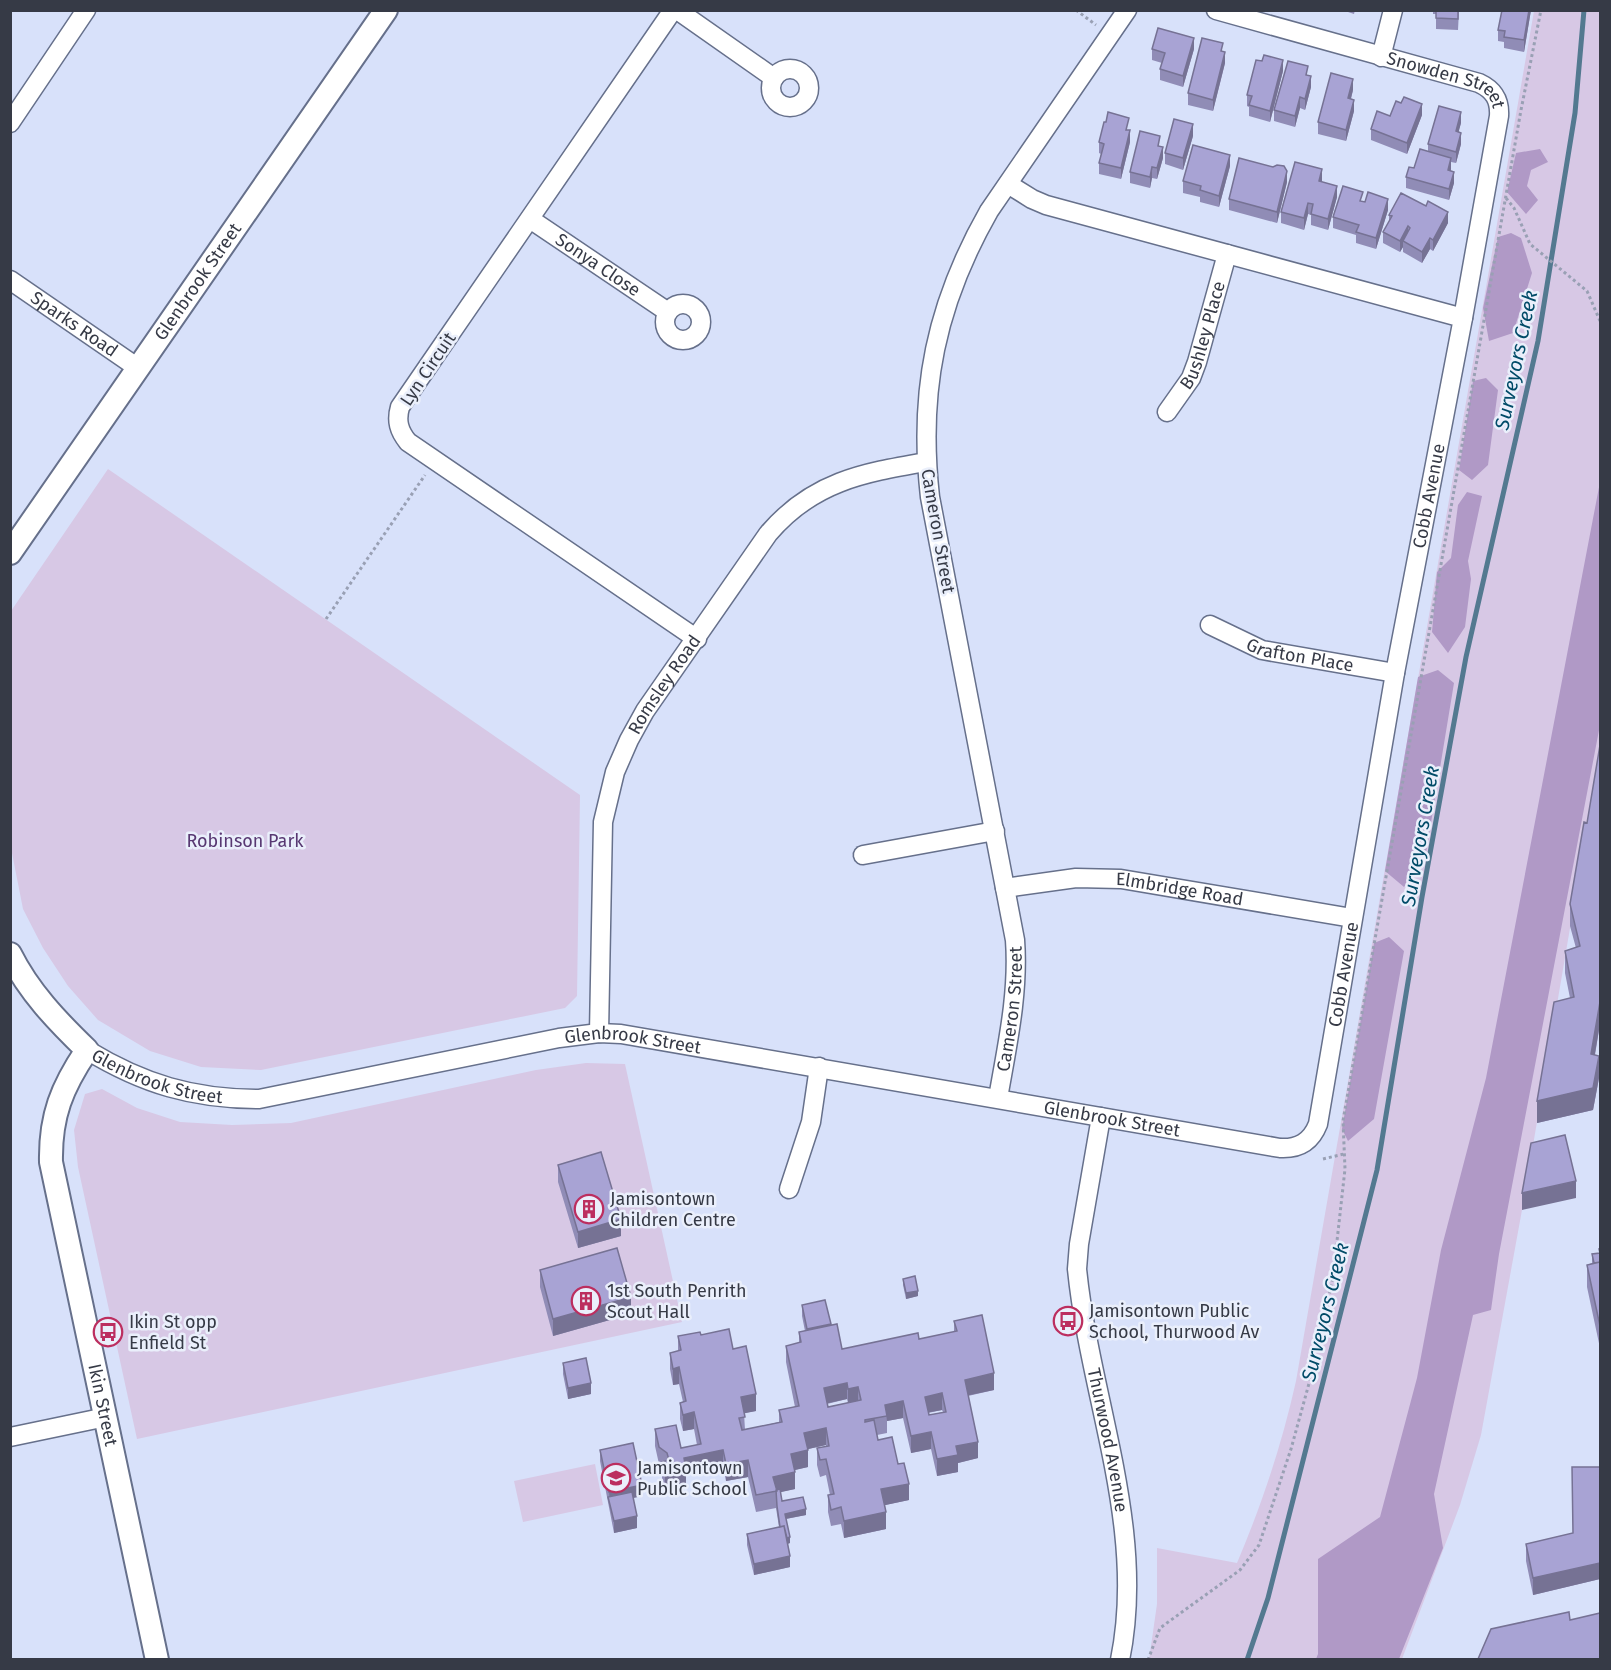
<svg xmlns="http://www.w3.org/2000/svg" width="1611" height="1670" font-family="'Fira Sans',sans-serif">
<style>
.green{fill:#d7c8e5}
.forest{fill:#b099c6}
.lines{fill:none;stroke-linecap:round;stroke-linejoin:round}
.stream{stroke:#537990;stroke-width:5}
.minor-casing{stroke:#66708b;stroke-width:21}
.tertiary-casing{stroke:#66708b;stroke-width:26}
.path{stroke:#99a0b4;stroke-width:3;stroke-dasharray:3 3;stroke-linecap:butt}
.minor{stroke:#fff;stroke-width:18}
.tertiary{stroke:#fff;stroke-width:22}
.wall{fill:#908cb6;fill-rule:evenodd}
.shaded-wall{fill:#767294}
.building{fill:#a8a3d4;stroke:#767294;stroke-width:1.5;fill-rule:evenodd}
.labels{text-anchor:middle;stroke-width:5;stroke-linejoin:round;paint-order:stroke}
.street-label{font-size:18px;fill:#363a46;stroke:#eaeffb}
.park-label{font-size:18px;fill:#583872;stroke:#eaeffb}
.poi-label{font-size:18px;fill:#363a46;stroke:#eaeffb;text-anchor:start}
.water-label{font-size:20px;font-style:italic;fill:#004b68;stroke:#eaeffb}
</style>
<rect width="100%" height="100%" fill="#d8e1fa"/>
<path class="green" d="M1534 11H1600V752L1522 1210 1481 1435 1460 1505 1402 1659 1149 1660 1157 1604V1548L1237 1563C1262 1504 1282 1444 1296 1381Z
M108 469 580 795 577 996 565 1008 261 1070 201 1067 150 1051 98 1020 68 986 43 948 23 909 11 848V611Z
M586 1063 625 1064 682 1322 137 1439 78 1167 74 1130 85 1094 102 1089 137 1108 180 1122 232 1125 291 1123 536 1070Z
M595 1464 603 1505 523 1522 514 1481Z"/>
<path class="forest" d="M1540 149 1548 162 1531 170 1527 186 1538 200 1526 214 1507 192 1516 153Z
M1511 233 1521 238 1532 273 1513 333 1489 341 1483 308 1498 237Z
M1486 378 1498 390 1488 465 1472 480 1459 470 1473 381Z
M1600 482V725L1499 1254 1491 1310 1473 1315 1434 1494 1443 1548 1399 1659H1316L1318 1654V1559L1380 1517 1417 1378 1441 1250 1486 1078Z
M1467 492 1482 496 1468 561 1471 579 1465 627 1448 653 1432 632 1437 572 1451 558 1458 505Z
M1438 670 1454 683 1425 859 1404 887 1385 871 1418 677Z
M1389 937 1404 951 1374 1119 1348 1141 1342 1129 1374 943Z"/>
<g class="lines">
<path class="stream" d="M1247 1660 1268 1598 1377 1170 1422 897 1466 657 1538 341 1575 113 1584 10"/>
<g class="minor-casing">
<g id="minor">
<path d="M673 10 400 407C396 421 399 431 408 442L697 639"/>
<path d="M677 10 774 78"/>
<path id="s1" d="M1216 10 1479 83C1494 90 1500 100 1499 116L1463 318"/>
<path d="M1381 57 1393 10"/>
<circle cx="790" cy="88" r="19"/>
<path d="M10 123 86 10"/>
<path id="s2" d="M530 219 668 312"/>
<path id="s3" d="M10 280 138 368"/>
<circle cx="683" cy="322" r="18"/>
<path id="s4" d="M1167 412 1191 378 1197 362 1227 254"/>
<path id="s5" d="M1210 625 1262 650 1395 673"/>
<path d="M863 855 995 831"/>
<path id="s6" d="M1005 888 1076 878 1121 879 1352 918"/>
<path id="s7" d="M599 1033 603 822 615 772 629 740 645 711 768 534C812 482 862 473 926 462"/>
<path id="s8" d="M87 1050C143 1084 193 1099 259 1099L559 1038 599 1033 621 1034 1280 1148C1298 1149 1311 1142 1318 1124L1395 673 1463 318 1046 205 1032 199 1008 184"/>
<path id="s9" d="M998 1098C1007 1046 1019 993 1015 940L930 497C918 391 936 304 989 211L1127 10"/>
<path id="s10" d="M1101 1117 1079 1244 1077 1269C1090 1399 1147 1528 1120 1660"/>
<path d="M789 1189 811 1122 819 1067"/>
<path d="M10 1437 106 1417"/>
</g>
</g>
<g class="tertiary-casing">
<g id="tertiary">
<path id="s11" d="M10 553 386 10"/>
<path id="s12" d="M10 954C29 992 57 1021 87 1050 62 1087 50 1116 51 1162L157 1660"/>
</g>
</g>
<path class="path" d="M1076 10 1096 25
M1506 198 1514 208 1530 244 1587 291 1600 321
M326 619 425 475
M1323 1159 1344 1154
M1148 1660 1160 1628 1240 1570 1259 1545 1291 1449 1316 1358 1333 1277 1345 1169 1343 1121 1521 110 1541 10"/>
<use href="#minor" class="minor"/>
<use href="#tertiary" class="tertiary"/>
</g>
<path class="wall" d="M1342 10H1355L1354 14Z
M1433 10H1459L1458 30 1436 29V14H1433Z
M1531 10 1524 52 1504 48V42L1498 41V30Z
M1152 49H1194L1183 87 1160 80V69L1162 63 1152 60Z
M1223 51 1225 63 1213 111 1188 105V93Z
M1283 71 1270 122 1249 116V107L1247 106V95Z
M1308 75 1311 87 1305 110 1300 108 1295 127 1274 121V110Z
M1353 90 1351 99 1354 111 1346 141 1318 134V122Z
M1422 115 1407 154 1371 140V129L1390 116Z
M1461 123 1458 132 1461 144 1456 163 1451 162V171L1454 183 1449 200 1406 188V177L1428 151V144Z
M1129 130 1130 142 1121 179 1099 174V163L1101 154 1099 153V142Z
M1193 136 1183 170 1165 164V153Z
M1160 146 1163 158 1157 179 1152 178 1150 188 1130 183V172Z
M1230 166 1219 207 1200 202V197L1183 193V181Z
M1322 181V182L1337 197 1328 230 1311 225V215L1308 214 1304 230 1281 223V212Z
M1287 182 1277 223 1229 210V199Z
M1363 202 1388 210 1376 249 1356 243V235L1333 228V217Z
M1389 215 1448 223 1433 251 1430 249 1422 263 1403 252V247L1400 252 1383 243V232L1389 222Z
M1600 745V1024L1595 1055 1599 1078 1593 1110 1537 1123 1570 998 1565 973V951L1576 948 1570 926V904L1587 823Z
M558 1165 621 1236 578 1248 558 1182Z
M1599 1249H1600V1348L1587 1287V1265L1592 1263V1254L1599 1253Z
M540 1270 631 1314 553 1336 540 1287Z
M903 1279 918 1296 906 1299 903 1285Z
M802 1305 831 1326 842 1349 919 1339 954 1332V1321L994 1390 968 1396 978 1458 958 1463V1472L937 1476 931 1449 911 1453 903 1418 887 1421V1433L877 1435 878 1440 898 1464 909 1500 885 1505 886 1529 844 1538 841 1524 831 1526 828 1512V1495H830L826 1475 820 1477 817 1465V1448L826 1446V1445L808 1449V1467L794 1470 795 1489 780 1492 782 1501 806 1515 786 1519 790 1543 788 1544 790 1567 754 1575 747 1545V1534L779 1527 776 1508 756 1512 748 1477 726 1481 723 1467 686 1475V1485L665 1490 662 1478V1466L659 1464 655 1446V1429L681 1448 697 1445 694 1429 683 1431 680 1419V1403L683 1402 679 1384 673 1385 670 1369V1353L678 1351V1336L701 1335 733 1349 756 1411 744 1413 745 1430 779 1422V1410L795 1407 786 1362V1346L799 1343V1332L805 1331 802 1316ZM847 1399 848 1403 828 1407 827 1404ZM942 1410 943 1412 929 1415 928 1413Z
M563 1363 591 1394 568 1399 563 1374Z
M600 1450 642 1496 633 1498 637 1528 614 1533 600 1461Z
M1572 1467 1600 1579 1533 1595 1526 1561V1544L1573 1533Z"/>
<path class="shaded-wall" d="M1529 10H1531L1524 52V40Z
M1194 38V49L1183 87V76Z
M1225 52V63L1213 111V100Z
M1283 60V71L1270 122V111Z
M1311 76V87L1305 110V99Z
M1353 79V90L1348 109V98Z
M1300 97V108L1295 127V116Z
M1354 100V111L1346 141V130Z
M1422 104V115L1407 154V143Z
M1461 112V123L1456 142V131Z
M1193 124V136L1183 170V158Z
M1130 130V142L1121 179V168Z
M1461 133V144L1456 163V152Z
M1163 147V158L1157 179V168Z
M1230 155V166L1219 207V196Z
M1451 158V169L1448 182V170Z
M1152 167V178L1150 188V177Z
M1322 169V181L1319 192V181Z
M1287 171V182L1277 223V212Z
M1454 172V183L1449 200V189Z
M1337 186V197L1328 230V219Z
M1388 199V210L1376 249V238Z
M1308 203V214L1304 230V218Z
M1448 212V223L1433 251V240Z
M1408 226V238L1403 241V247L1400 252V241Z
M1430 238V249L1422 263V252Z
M1600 1002V1024L1591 1076V1054Z
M1599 1056V1078L1593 1110 1537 1123V1101Z
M1576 1181V1198L1522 1210V1193Z
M621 1219V1236L578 1248V1232Z
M918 1291V1296L906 1299V1293Z
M631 1297V1314L553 1336V1319Z
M831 1324V1335L807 1340V1329Z
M679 1367V1384L673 1385V1369Z
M994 1373V1390L965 1396V1380Z
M591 1383V1394L568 1399V1388Z
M847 1383V1399L824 1404V1388Z
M858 1387V1404L848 1406V1389Z
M942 1393V1410L925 1413V1397Z
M756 1394V1411L741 1414V1397Z
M903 1401V1418L887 1421 885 1405Z
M694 1412V1429L683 1431V1415Z
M826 1428V1445L804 1450V1433Z
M931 1432V1449L911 1453V1436Z
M978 1442V1458L958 1463V1472L937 1476V1459L956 1446Z
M723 1450V1467L686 1475V1485L665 1490V1473L684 1458Z
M808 1450V1467L791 1471V1454Z
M748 1460V1477L726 1481V1464Z
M795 1472V1489L777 1493 773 1477Z
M909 1484V1500L881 1506V1489Z
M642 1485V1496L610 1503 609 1492Z
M806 1509V1515L785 1519V1514Z
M886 1512V1529L844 1538V1521Z
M637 1516V1528L614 1533V1521Z
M790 1537V1543L785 1544V1538Z
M790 1556V1567L754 1575V1564Z
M1600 1563V1579L1533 1595V1578Z"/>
<path class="building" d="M1436 10H1458V19L1436 18Z
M1502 10H1529L1524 40 1504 37 1505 31 1498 30Z
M1158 28 1194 38 1183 76 1160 69 1165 53 1152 49Z
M1202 38 1223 43 1221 51 1225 52 1213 100 1188 93Z
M1264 55 1283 60 1270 111 1249 105 1252 96 1247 95 1256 60 1262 61Z
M1288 61 1308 66 1306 75 1311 76 1305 99 1300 97 1295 116 1274 110Z
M1331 73 1353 79 1348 98 1354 100 1346 130 1318 122Z
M1404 97 1422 104 1407 143 1371 129 1377 111 1390 116 1396 101 1401 103Z
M1439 106 1461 112 1456 131 1461 133 1456 152 1428 144Z
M1108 112 1129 118 1126 130H1130L1121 168 1099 163 1104 144 1099 142 1104 122H1106Z
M1174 119 1193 124 1183 158 1165 153Z
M1140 131 1160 136 1158 146 1163 147 1157 168 1152 167 1150 177 1130 172Z
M1193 145 1230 155 1219 196 1200 190 1201 186 1183 181Z
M1420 149 1451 158 1448 170 1454 172 1449 189 1406 177 1409 167 1414 168Z
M1239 158 1273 167 1277 165 1284 166 1287 171 1277 212 1229 199Z
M1295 162 1322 169 1319 181 1337 186 1328 219 1311 214 1313 204 1308 203 1304 218 1281 212Z
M1343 186 1363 192 1360 201 1365 202 1368 192 1388 199 1376 238 1356 232 1359 225 1333 217Z
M1401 193 1426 206 1428 201 1448 212 1433 240 1430 238 1422 252 1403 241 1410 228 1408 226 1400 241 1383 232 1392 216 1389 215Z
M1600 745V1002L1591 1054 1599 1056 1593 1088 1537 1101 1554 1002 1574 997 1565 951 1580 946 1570 904 1584 822 1587 823Z
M1565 1135 1576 1181 1522 1193 1531 1143Z
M601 1152 621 1219 578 1232 558 1165Z
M617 1248 631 1297 553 1319 540 1270Z
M1599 1249H1600V1262L1594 1263 1592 1254 1600 1253Z
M1600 1262V1326L1587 1265Z
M915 1276 918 1291 906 1293 903 1279Z
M825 1300 831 1324 807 1329 802 1305Z
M982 1315 994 1373 965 1380 978 1442 956 1446 958 1455 937 1459 931 1432 911 1436 903 1401 885 1405 887 1416 865 1420V1422L874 1420 878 1440 892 1437 898 1464 904 1463 909 1484 881 1489 886 1512 844 1521 841 1507 831 1510 828 1495 834 1494 826 1459 820 1460 817 1448 829 1446 826 1428 804 1433 808 1450 791 1454 795 1472 773 1477 777 1491 756 1495 748 1460 726 1464 723 1450 684 1458 686 1469 665 1473 662 1462 669 1460 667 1453 659 1447 655 1429 676 1425 681 1448 701 1444 694 1412 683 1415 680 1403 686 1401 679 1367 673 1369 670 1353 681 1350 678 1336 700 1332 701 1335 729 1329 733 1349 746 1346 756 1394 741 1397 745 1417 739 1418 742 1430 782 1422 779 1410 799 1406 786 1346 801 1342 799 1332 837 1324 842 1349 918 1333 919 1339 957 1331 954 1321ZM847 1383 848 1389 858 1387 861 1400 828 1407 824 1388ZM942 1393 946 1412 929 1415 925 1397Z
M586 1358 591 1383 568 1388 563 1363Z
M633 1443 642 1485 609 1492 600 1450Z
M1572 1467H1600V1563L1533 1578 1526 1544 1573 1533Z
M780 1489 782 1501 803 1497 806 1509 785 1514 790 1537 787 1538 784 1526 780 1527 777 1506 776 1490Z
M632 1492 637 1516 614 1521 608 1497Z
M784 1526 790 1556 754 1564 747 1534Z
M1569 1612 1570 1620 1600 1613V1659H1478L1491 1629Z"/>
<defs>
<g id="building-ring" transform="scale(1.5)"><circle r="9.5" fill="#eaeffb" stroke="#bc2e5f" stroke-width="1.5"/><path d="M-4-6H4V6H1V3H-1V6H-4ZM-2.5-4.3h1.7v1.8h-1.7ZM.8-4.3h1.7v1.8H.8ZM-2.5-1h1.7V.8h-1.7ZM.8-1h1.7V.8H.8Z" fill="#bc2e5f"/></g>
<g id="bus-ring" transform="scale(1.5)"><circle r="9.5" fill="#eaeffb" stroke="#bc2e5f" stroke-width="1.5"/><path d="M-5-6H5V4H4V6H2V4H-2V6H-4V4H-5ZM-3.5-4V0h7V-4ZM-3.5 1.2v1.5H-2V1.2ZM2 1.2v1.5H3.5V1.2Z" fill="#bc2e5f"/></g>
<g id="school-ring" transform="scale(1.5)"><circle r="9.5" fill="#eaeffb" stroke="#bc2e5f" stroke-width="1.5"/><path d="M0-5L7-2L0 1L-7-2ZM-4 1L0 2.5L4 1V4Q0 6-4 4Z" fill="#bc2e5f"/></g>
</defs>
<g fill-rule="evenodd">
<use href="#building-ring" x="589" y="1209"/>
<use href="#building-ring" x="586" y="1301"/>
<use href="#bus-ring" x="1068" y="1321"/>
<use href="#bus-ring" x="108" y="1332"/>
<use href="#school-ring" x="616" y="1478"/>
</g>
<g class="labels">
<g class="street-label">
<text dy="6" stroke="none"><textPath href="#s1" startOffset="242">Snowden Street</textPath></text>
<text dy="6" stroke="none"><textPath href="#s2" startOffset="82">Sonya Close</textPath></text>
<text dy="6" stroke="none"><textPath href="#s11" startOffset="330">Glenbrook Street</textPath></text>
<text dy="6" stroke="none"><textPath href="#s3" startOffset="78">Sparks Road</textPath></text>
<text dy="6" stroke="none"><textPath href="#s4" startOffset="86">Bushley Place</textPath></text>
<text transform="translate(428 369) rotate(-56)" y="6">Lyn Circuit</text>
<text dy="6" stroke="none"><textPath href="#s8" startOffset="1905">Cobb Avenue</textPath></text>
<text transform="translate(938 531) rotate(80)" y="6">Cameron Street</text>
<text dy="6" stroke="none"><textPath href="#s5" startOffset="96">Grafton Place</textPath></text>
<text dy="6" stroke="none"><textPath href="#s7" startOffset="363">Romsley Road</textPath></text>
<text dy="6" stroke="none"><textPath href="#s6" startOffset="176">Elmbridge Road</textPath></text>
<text dy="6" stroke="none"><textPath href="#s8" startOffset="1419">Cobb Avenue</textPath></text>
<text dy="6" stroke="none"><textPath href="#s9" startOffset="90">Cameron Street</textPath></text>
<text dy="6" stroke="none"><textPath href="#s8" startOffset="562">Glenbrook Street</textPath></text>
<text dy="6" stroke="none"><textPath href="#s8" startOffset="76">Glenbrook Street</textPath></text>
<text dy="6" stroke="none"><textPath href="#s8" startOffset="1048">Glenbrook Street</textPath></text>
<text dy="6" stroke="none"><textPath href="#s12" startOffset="492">Ikin Street</textPath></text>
<text dy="6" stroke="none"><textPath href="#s10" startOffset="328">Thurwood Avenue</textPath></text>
</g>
<g class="park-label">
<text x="245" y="847">Robinson Park</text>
</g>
<g class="poi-label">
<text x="610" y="1205">Jamisontown<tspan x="610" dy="21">Children Centre</tspan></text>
<text x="607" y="1297">1st South Penrith<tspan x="607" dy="21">Scout Hall</tspan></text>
<text x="1089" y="1317">Jamisontown Public<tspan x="1089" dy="21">School, Thurwood Av</tspan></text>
<text x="129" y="1328">Ikin St opp<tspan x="129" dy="21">Enfield St</tspan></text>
<text x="637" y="1474">Jamisontown<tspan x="637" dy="21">Public School</tspan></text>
</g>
<g class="water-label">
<text transform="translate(1516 360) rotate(-78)" y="7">Surveyors Creek</text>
<text transform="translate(1420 836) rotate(-80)" y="7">Surveyors Creek</text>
<text transform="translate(1325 1312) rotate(-76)" y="7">Surveyors Creek</text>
</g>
</g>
<rect width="1611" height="1670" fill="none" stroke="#363a46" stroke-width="24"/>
</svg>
